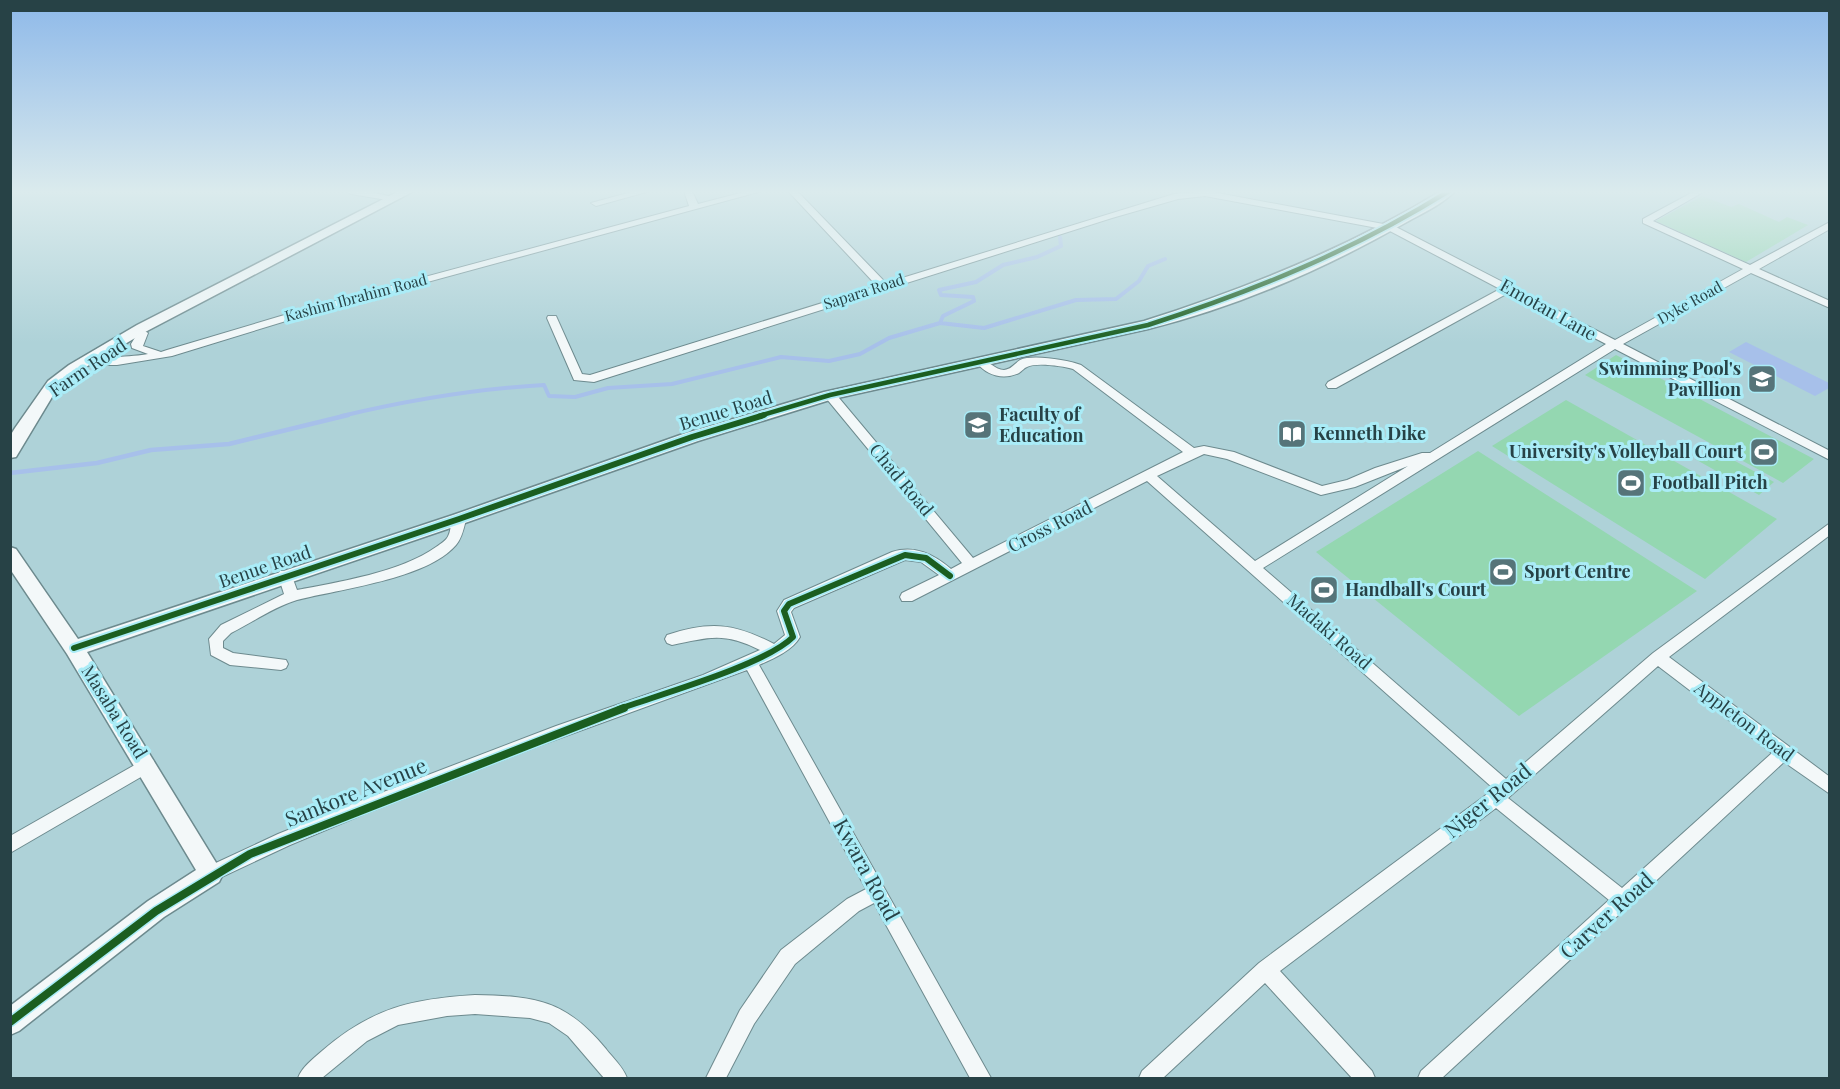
<svg xmlns="http://www.w3.org/2000/svg" width="1840" height="1089" font-family="'Playfair Display',serif">
<style>
.green{fill:#94d7b1}
.water{fill:#a7c0ea}
.lines{fill:none;stroke-linecap:round;stroke-linejoin:round}
.stream-far1{stroke:#a7c0ea;stroke-width:4}
.stream{stroke:#a7c0ea;stroke-width:4.5}
.minor-casing{stroke:#6d8a8e;stroke-width:2}
.tertiary-casing{stroke:#6d8a8e;stroke-width:3}
.minor{fill:#f3f8f9;fill-rule:evenodd}
.tertiary{fill:#f3f8f9;fill-rule:evenodd}
.cycleway-far2-casing{stroke:#aaecf7;stroke-width:8}
.cycleway-far1-casing{stroke:#aaecf7;stroke-width:10}
.cycleway-casing{stroke:#aaecf7;stroke-width:11}
.cycleway-far2{stroke:#1b5e20;stroke-width:4.5}
.cycleway-far1{stroke:#1b5e20;stroke-width:6}
.cycleway{stroke:#1b5e20;stroke-width:8}
.labels{text-anchor:middle;stroke-width:6;stroke-linejoin:round;paint-order:stroke}
.far-street-label{font-size:15px;fill:#274246;stroke:#aaecf7}
.street-label{font-size:18px;fill:#274246;stroke:#aaecf7}
.poi-label{font-size:18px;font-weight:bold;fill:#274246;stroke:#aaecf7;text-anchor:start}
.near-street-label{font-size:21px;fill:#274246;stroke:#aaecf7}
</style>
<rect width="100%" height="100%" fill="#aed2d8"/>
<path class="green" d="M1702 196 1731 207 1739 204 1779 222 1787 217 1808 225 1746 262 1656 221Z
M1616 355 1814 459 1783 483 1585 375Z
M1566 400 1777 519 1705 579 1492 446Z
M1711 448 1774 482 1759 495 1695 459Z
M1478 451 1697 591 1519 716 1316 552Z"/>
<path class="water" d="M1746 342 1829 383V388L1815 396 1729 352Z"/>
<g class="lines">
<path class="stream-far1" d="M940 323 943 316 974 301 973 297 941 295 939 290 976 282 1003 265 1037 257 1061 246 1060 237
M342 416C409 400 475 389 544 385L549 396 575 397 608 388 672 384 781 357 829 361 860 354 889 338 940 323 984 328 1076 300 1116 299 1139 281 1148 266 1165 259"/>
<path class="stream" d="M10 473 97 463 151 450 229 444 348 415"/>
<g class="minor-casing">
<path id="minor" d="M346 191H365L398 198 393 201 351 194Z
M635 191H650L596 206 591 203Z
M684 191H692L698 204 748 191H762L299 317 172 356 117 365H92L86 362C93 357 135 357 148 354L132 348 131 344 139 331 143 330 148 333 143 346 161 352 167 350 291 313 689 206Z
M788 191H797L886 283 1174 194 1207 191 1394 226 1615 340 1743 269 1643 223V219L1695 191H1705L1653 221 1750 265 1830 222V229L1759 269 1830 301V308L1751 273 1623 344 1830 451V460L1615 349 1263 568 1506 779 1653 653 1830 523V535L1669 657 1830 777V794L1784 762 1632 903 1630 907 1625 909 1442 1078H1418L1421 1071 1609 900 1496 808 1280 971 1372 1071 1375 1078H1352L1265 983 1163 1078H1139L1142 1071 1259 963 1494 789 1147 481 912 601H902L900 597 902 593 939 575 921 562 905 560 794 608 791 612 800 637C793 650 773 659 759 665L991 1078H970L874 903 859 911 795 964 754 1024 726 1078H706L740 1010 781 950 847 899 866 889 747 670 541 745 364 814 290 845 211 882 205 880 202 874 205 868 278 834 352 804 556 726 703 675 760 650C724 632 710 637 672 645L667 643 665 639 667 635C710 621 734 623 774 644L785 635 777 611 784 600 892 552C915 545 933 554 951 569L962 563 826 398 824 395 826 392H834L973 558 1183 452 1073 369C1063 366 1036 362 1027 367 1024 368 1022 371 1019 373 1004 380 987 376 977 363L979 361C989 359 994 370 1004 370 1012 369 1014 364 1020 360 1032 354 1068 360 1081 365L1194 448 1204 446 1234 452 1322 486 1347 480 1375 468 1422 453H1430L1606 344 1508 293 1336 388H1328L1326 385 1328 382 1500 289 1388 230 1205 196 1178 199 1112 218 594 382 574 380 547 318 548 316H556L582 374 590 375 877 286ZM1204 454 1227 459 1321 495 1355 487 1408 466 1255 561 1157 476ZM1658 666 1772 753 1622 888 1508 798Z
M459 514 466 519C464 528 462 538 456 545 427 579 340 589 297 600 276 606 251 623 231 633L223 641V648L233 653 286 660 288 664 286 668 281 670 230 665 211 655 209 639 221 625 284 594 278 575 280 571H290L297 590C339 582 401 572 436 547 439 545 445 541 447 538 453 530 448 518 459 514Z
M147 758 153 760 155 765 153 770 10 853V836Z
M475 995C535 996 566 1000 606 1049 613 1058 623 1067 627 1078H604L568 1036 549 1023 530 1018 475 1014 447 1016 398 1025 367 1041 322 1078H298C302 1067 313 1059 322 1051 372 1008 411 999 475 995Z"/>
</g>
<g class="tertiary-casing">
<path id="tertiary" d="M399 191H414L147 331 79 371 58 387 16 457 10 458V436L15 428 48 381 69 365 137 325Z
M1441 191H1455C1443 204 1421 214 1405 223 1326 268 1237 307 1148 329L833 399 698 441 465 523 87 652 223 874 219 882 164 917 19 1031 10 1035V1006L148 901 196 870 67 654 10 569V547L16 549 78 639 453 515 686 433 824 392 1144 321C1248 288 1348 248 1441 191Z"/>
</g>
<use href="#minor" class="minor"/>
<use href="#tertiary" class="tertiary"/>
<g class="cycleway-far2-casing">
<path id="cycleway-far2" d="M759 416 830 395 1148 325C1254 291 1354 250 1449 191"/>
</g>
<g class="cycleway-far1-casing">
<path id="cycleway-far1" d="M74 648 459 519 692 437 764 415
M619 709C661 694 765 665 793 637L784 611 789 604 905 555 926 558 950 576"/>
</g>
<g class="cycleway-casing">
<path id="cycleway" d="M10 1022 156 911 250 854 624 708"/>
</g>
<use href="#cycleway-far2" class="cycleway-far2"/>
<use href="#cycleway-far1" class="cycleway-far1"/>
<use href="#cycleway" class="cycleway"/>
</g>
<linearGradient id="sky" x2="0" y2="1"><stop stop-color="#8eb9e9"/><stop offset="0.56" stop-color="#dbebed"/><stop offset="1" stop-color="#dbebed" stop-opacity="0"/></linearGradient>
<rect width="1840" height="343" fill="url(#sky)"/>
<defs>
<g id="university-square" transform="scale(1.5)"><rect x="-9" y="-9" width="18" height="18" rx="4" fill="#567479" stroke="#aaecf7"/><path d="M0-5L7-2L0 1L-7-2ZM-4 1L0 2.5L4 1V4Q0 6-4 4Z" fill="#fff"/></g>
<g id="library-square" transform="scale(1.5)"><rect x="-9" y="-9" width="18" height="18" rx="4" fill="#567479" stroke="#aaecf7"/><path d="M-6-4Q-3-5.5-.7-3.5V5Q-3 3-6 4ZM6-4Q3-5.5 .7-3.5V5Q3 3 6 4Z" fill="#fff"/></g>
<g id="stadium-square" transform="scale(1.5)"><rect x="-9" y="-9" width="18" height="18" rx="4" fill="#567479" stroke="#aaecf7"/><path d="M0-5a6.5 5 0 1 0 0 10a6.5 5 0 1 0 0-10ZM-3.5-1.8h7v3.6h-7Z" fill="#fff"/></g>
</defs>
<g fill-rule="evenodd">
<use href="#university-square" x="1762" y="379"/>
<use href="#university-square" x="978" y="425"/>
<use href="#library-square" x="1292" y="434"/>
<use href="#stadium-square" x="1764" y="452"/>
<use href="#stadium-square" x="1631" y="483"/>
<use href="#stadium-square" x="1503" y="572"/>
<use href="#stadium-square" x="1324" y="590"/>
</g>
<g class="labels">
<g class="far-street-label">
<text transform="translate(864 292) rotate(-18)" y="5">Sapara Road</text>
<text transform="translate(356 298) rotate(-15)" y="5">Kashim Ibrahim Road</text>
<text transform="translate(1690 303) rotate(-29)" y="5">Dyke Road</text>
</g>
<g class="street-label">
<text transform="translate(1548 310) rotate(29)" y="6">Emotan Lane</text>
<text transform="translate(88 368) rotate(-34)" y="6">Farm Road</text>
<text transform="translate(726 411) rotate(-17)" y="6">Benue Road</text>
<text transform="translate(901 480) rotate(50)" y="6">Chad Road</text>
<text transform="translate(1050 527) rotate(-27)" y="6">Cross Road</text>
<text transform="translate(265 567) rotate(-19)" y="6">Benue Road</text>
<text transform="translate(1329 632) rotate(41)" y="6">Madaki Road</text>
<text transform="translate(114 712) rotate(58)" y="6">Masaba Road</text>
<text transform="translate(1744 722) rotate(37)" y="6">Appleton Road</text>
</g>
<g class="poi-label">
<text x="1741" y="375" text-anchor="end">Swimming Pool's<tspan x="1741" dy="21">Pavillion</tspan></text>
<text x="999" y="421">Faculty of<tspan x="999" dy="21">Education</tspan></text>
<text x="1313" y="440">Kenneth Dike</text>
<text x="1743" y="458" text-anchor="end">University's Volleyball Court</text>
<text x="1652" y="489">Football Pitch</text>
<text x="1524" y="578">Sport Centre</text>
<text x="1345" y="596">Handball's Court</text>
</g>
<g class="near-street-label">
<text transform="translate(356 793) rotate(-22)" y="7">Sankore Avenue</text>
<text transform="translate(1488 801) rotate(-39)" y="7">Niger Road</text>
<text transform="translate(866 870) rotate(61)" y="7">Kwara Road</text>
<text transform="translate(1607 916) rotate(-42)" y="7">Carver Road</text>
</g>
</g>
<rect width="1840" height="1089" fill="none" stroke="#274246" stroke-width="24"/>
</svg>
